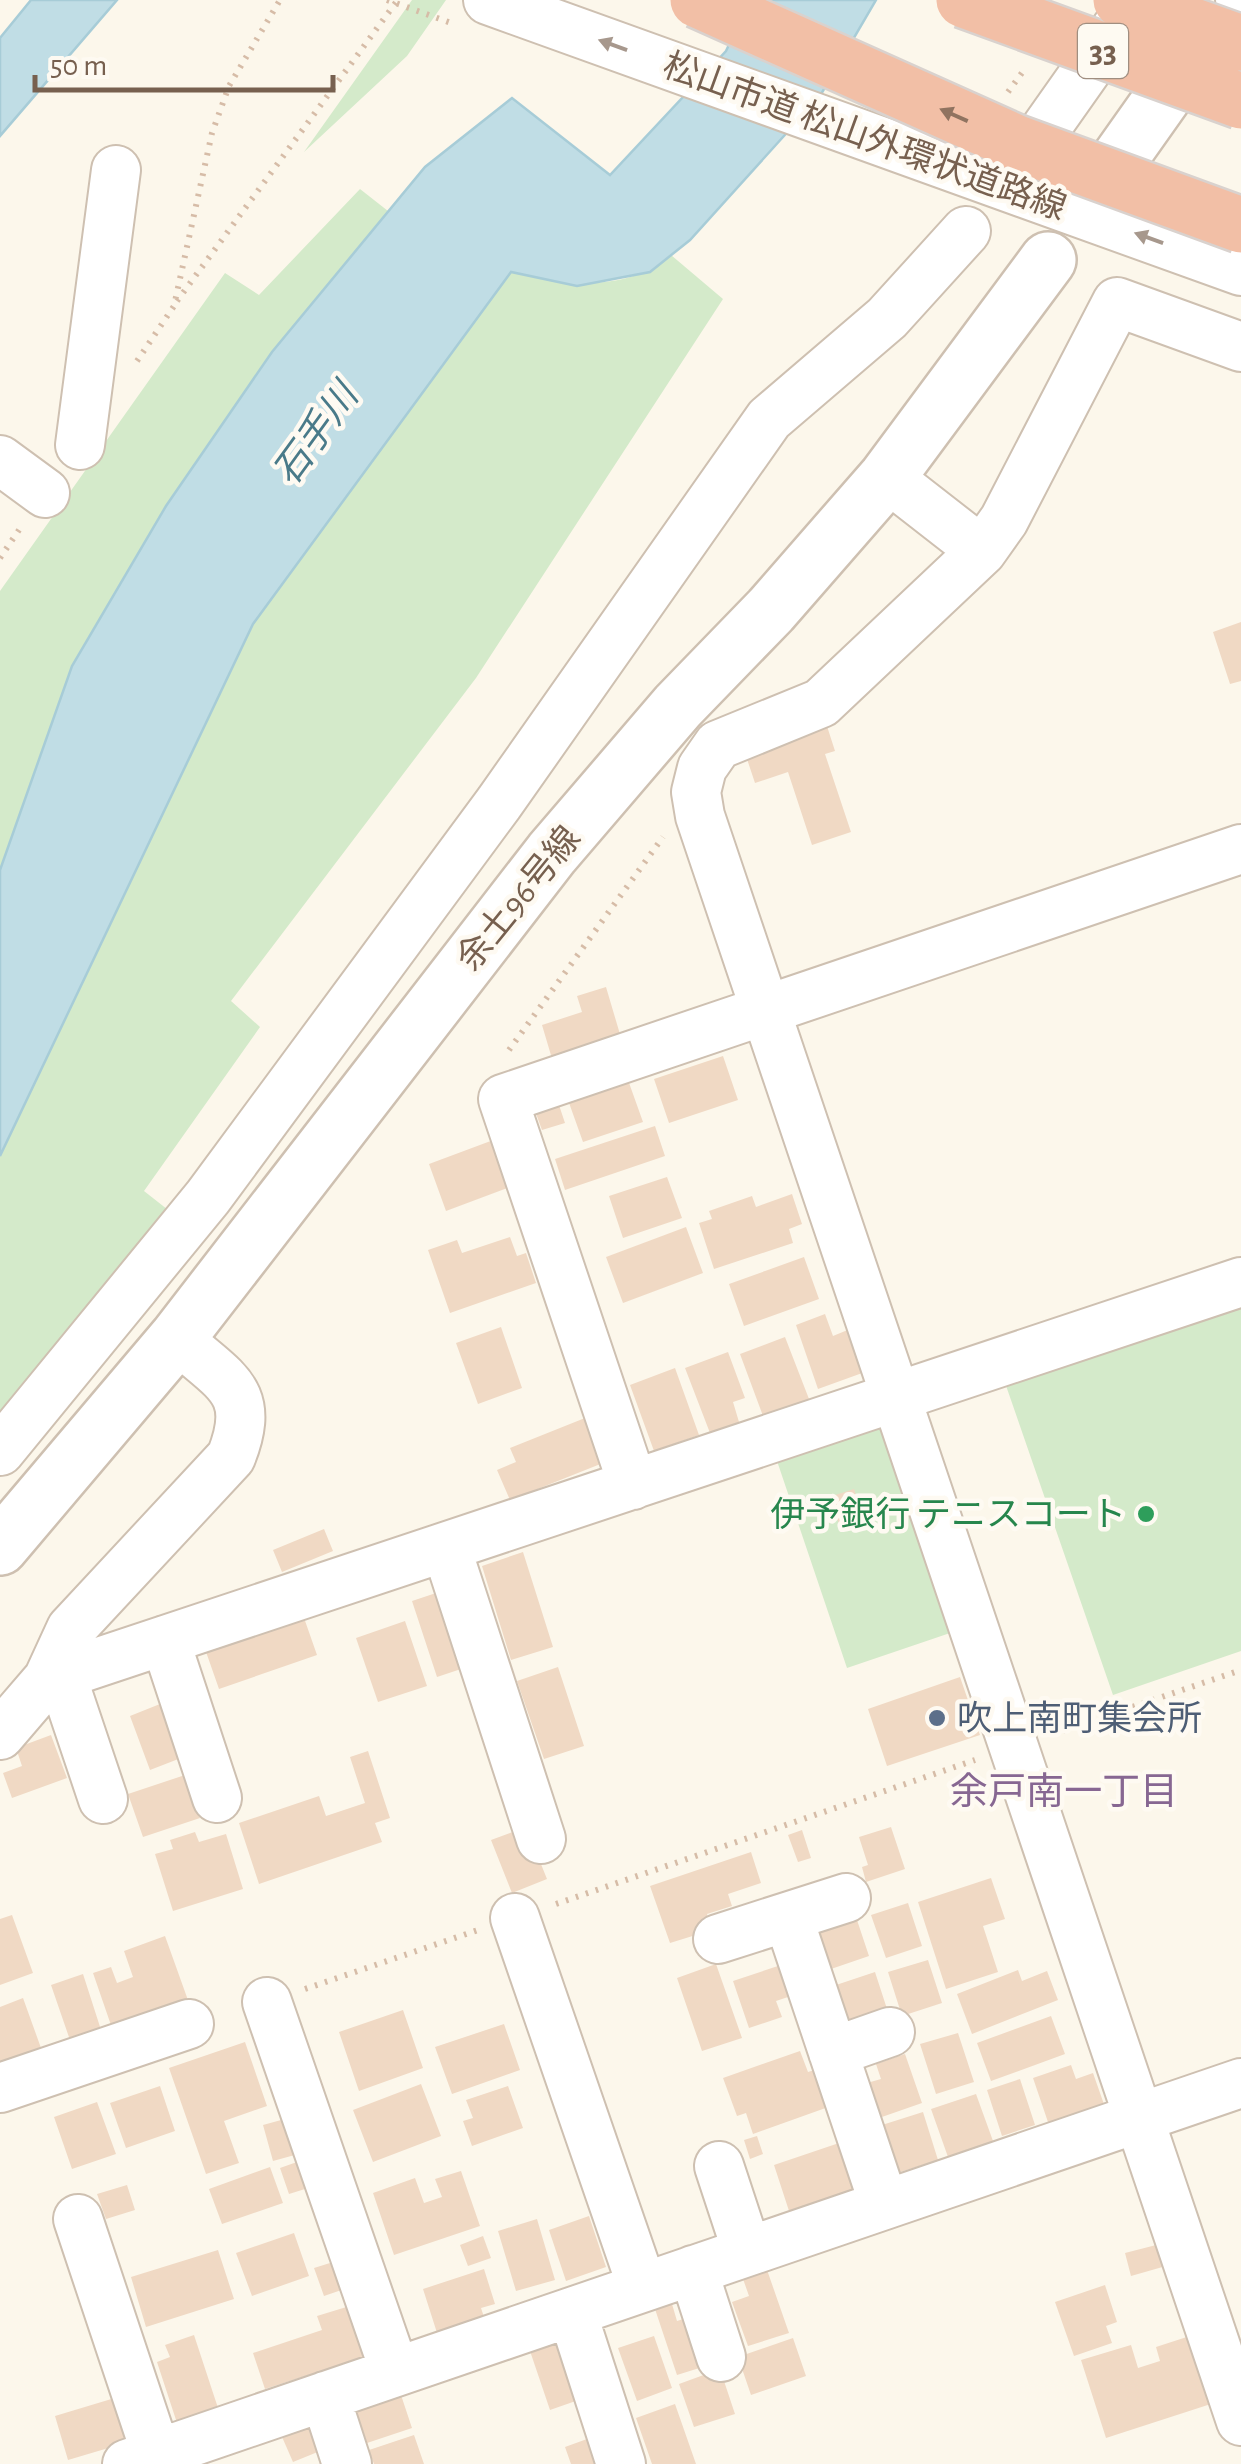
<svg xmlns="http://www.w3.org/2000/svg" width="1241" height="2464" font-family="'Alegreya Sans','Noto Sans JP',sans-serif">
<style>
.green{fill:#d4eaca}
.water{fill:#c0dde5;stroke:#a7ccd7;stroke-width:2.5}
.building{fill:#f0d9c4}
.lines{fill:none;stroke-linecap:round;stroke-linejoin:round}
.minor-casing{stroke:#cec0b1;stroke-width:52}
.tertiary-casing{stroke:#cec0b1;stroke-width:60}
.path{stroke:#d6bca7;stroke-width:6;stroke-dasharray:2.5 8;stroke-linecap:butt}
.minor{stroke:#fff;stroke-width:48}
.tertiary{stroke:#fff;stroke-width:55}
.motorway-bridge-casing{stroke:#d9d2ce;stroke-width:60;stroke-linecap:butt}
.motorway-bridge{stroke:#f2bfa6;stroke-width:55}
.oneway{fill:#a7988d}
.oneway2{fill:#907360}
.leisure-dot{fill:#2e9e5b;stroke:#fefaf2;stroke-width:4}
.service-dot{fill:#5c6f8a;stroke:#fefaf2;stroke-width:4}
.labels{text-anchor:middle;stroke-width:9;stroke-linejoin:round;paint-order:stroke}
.shield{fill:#fefaf2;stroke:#a08e80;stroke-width:2.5}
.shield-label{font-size:32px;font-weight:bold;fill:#77604f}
.street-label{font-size:35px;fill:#77604f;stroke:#fefaf2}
.leisure-label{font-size:35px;fill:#27864d;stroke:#fefaf2;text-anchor:end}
.service-label{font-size:35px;fill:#4e5e75;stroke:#fefaf2;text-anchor:start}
.water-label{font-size:38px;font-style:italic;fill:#497a89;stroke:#fefaf2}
.neighbourhood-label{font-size:38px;fill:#876792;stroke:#fefaf2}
</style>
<rect width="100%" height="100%" fill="#fcf7eb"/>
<path class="green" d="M412 0H446L407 56 304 152Z
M360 189 388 211 272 352 166 506 72 667 0 870V591L225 273 259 295Z
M671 255 723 299 476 678 231 1001 260 1027 144 1191 172 1213 0 1414V1156L253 624 511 272C568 284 623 294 671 255Z
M1241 1295V1651L1113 1695 1003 1377Z
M885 1420 956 1631 847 1668 776 1458Z"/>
<path class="water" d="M31 0H117L0 136V38Z
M750 0H876L820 96 690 240 650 272 577 286 511 272 253 624 0 1156V870L72 666 166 506 272 352 425 167 512 98 610 175 726 51Z"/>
<path class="building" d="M1241 622V681L1230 684 1213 632Z
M826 723 835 751 825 754 851 832 812 845 788 772 755 783 744 750Z
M606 987 622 1041 553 1062 542 1025 582 1012 577 996Z
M723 1056 738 1100 669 1123 654 1079Z
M628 1080 643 1122 583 1142 568 1100Z
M557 1099 565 1123 542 1130 534 1108Z
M655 1126 665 1156 565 1190 555 1159Z
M496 1139 513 1186 446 1211 429 1164Z
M667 1177 682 1218 623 1238 609 1196Z
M792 1194 802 1224 789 1229 793 1243 714 1269 699 1223 712 1219 709 1211 752 1196 756 1207Z
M686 1227 703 1273 623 1303 606 1257Z
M510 1237 517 1256 526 1253 536 1283 450 1313 428 1250 457 1240 462 1253Z
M804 1257 819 1299 744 1326 729 1284Z
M825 1314 833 1336 850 1329 865 1372 818 1389 796 1325Z
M501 1327 522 1388 478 1404 456 1343Z
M785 1337 809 1399 763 1416 740 1354Z
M728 1352 745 1398 733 1402 739 1422 710 1433 685 1368Z
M675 1368 699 1435 654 1451 630 1385Z
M585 1418 603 1463 510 1500 497 1470 516 1462 510 1448Z
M854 1489 863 1516 839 1524 829 1497Z
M324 1529 333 1551 282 1572 273 1550Z
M523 1552 553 1647 511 1660 482 1566Z
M445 1590 470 1666 437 1677 412 1601Z
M303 1615 317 1655 219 1689 205 1649Z
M405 1621 427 1686 378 1702 356 1638Z
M558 1667 584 1746 544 1759 517 1681Z
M960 1677 980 1735 887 1766 868 1709Z
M160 1704 181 1758 150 1770 130 1716Z
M51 1735 67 1778 12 1798 3 1773 22 1766 16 1748Z
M368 1751 390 1818 375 1823 382 1842 259 1884 239 1823 319 1796 326 1816 365 1803 350 1757Z
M185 1775 200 1818 143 1837 128 1794Z
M526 1827 547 1879 512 1893 491 1840Z
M891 1827 905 1869 866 1882 862 1867 868 1865 859 1837Z
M802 1830 811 1858 798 1862 788 1835Z
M195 1832 199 1842 226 1834 243 1889 173 1911 155 1854 173 1849 170 1840Z
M751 1852 761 1883 728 1894 732 1906 707 1914 712 1930 670 1943 650 1886Z
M991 1878 1005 1919 983 1926 998 1972 946 1989 918 1902Z
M908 1903 922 1946 886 1958 871 1915Z
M855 1914 869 1956 831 1969 817 1926Z
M12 1915 33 1973 0 1985V1919Z
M165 1936 189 2003 113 2031 93 1973 111 1967 117 1983 133 1977 124 1951Z
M928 1960 942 2003 902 2016 888 1972Z
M716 1964 742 2038 702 2051 677 1978Z
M784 1964 794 1995 776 2001 782 2017 749 2028 733 1981Z
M1018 1970 1022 1981 1047 1971 1058 2000 972 2034 957 1994Z
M875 1972 888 2012 846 2025 833 1986Z
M83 1974 102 2033 71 2043 51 1985Z
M23 1998 41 2048 0 2062V2007Z
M403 2010 423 2068 359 2091 339 2032Z
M1051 2016 1065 2054 991 2081 977 2043Z
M504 2024 520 2070 452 2094 435 2047Z
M958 2033 974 2082 936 2094 920 2044Z
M245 2042 267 2106 224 2121 239 2163 206 2174 169 2068Z
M800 2051 808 2072 821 2068 834 2105 753 2134 746 2113 737 2116 723 2078Z
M905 2054 922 2103 879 2118 867 2083 881 2079 876 2064Z
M1071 2065 1076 2079 1093 2073 1106 2110 1050 2128 1033 2078Z
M1020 2079 1035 2125 1002 2136 987 2090Z
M421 2084 441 2136 373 2162 353 2110Z
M160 2086 175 2131 126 2148 110 2103Z
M508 2086 523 2128 472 2146 463 2121 473 2118 466 2100Z
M976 2094 993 2141 948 2157 931 2109Z
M97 2102 116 2154 72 2169 54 2117Z
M923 2112 938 2160 897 2173 882 2125Z
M292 2117 302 2153 273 2161 263 2125Z
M757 2136 763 2154 750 2159 744 2140Z
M842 2142 859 2190 790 2214 774 2165Z
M311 2157 321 2184 289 2194 280 2168Z
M270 2167 283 2203 222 2224 209 2189Z
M461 2171 480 2226 394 2255 373 2193 415 2178 424 2203 442 2197 435 2179Z
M127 2185 135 2210 106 2219 97 2194Z
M589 2216 606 2267 566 2281 549 2230Z
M537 2219 555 2280 516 2291 498 2231Z
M294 2233 309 2276 252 2296 236 2253Z
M483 2236 491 2258 468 2266 460 2245Z
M1160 2244 1166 2266 1131 2276 1125 2253Z
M218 2250 234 2299 146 2327 131 2277Z
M346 2258 356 2285 324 2296 314 2268Z
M766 2267 789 2333 748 2346 732 2302 749 2296 742 2276Z
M484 2269 495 2304 481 2308 485 2320 438 2336 423 2289Z
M1105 2285 1117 2322 1106 2326 1112 2343 1074 2356 1055 2302Z
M672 2304 677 2321 693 2316 709 2365 677 2375 655 2309Z
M353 2305 370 2355 265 2389 253 2353 322 2330 317 2316Z
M1196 2334 1217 2402 1106 2438 1081 2360 1131 2345 1138 2368 1160 2361 1156 2347Z
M194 2335 218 2408 177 2423 157 2362 170 2357 165 2345Z
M654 2336 672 2388 637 2401 618 2348Z
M570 2338 590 2396 550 2410 530 2351Z
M793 2338 806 2376 751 2395 738 2357Z
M720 2369 735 2414 694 2427 679 2384Z
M398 2386 412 2428 367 2443 353 2401Z
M118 2397 132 2441 68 2460 55 2416Z
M675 2404 696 2464H652L636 2418Z
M317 2415 330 2447 293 2462 279 2430Z
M414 2435 424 2464H374L369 2450Z
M598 2435 608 2464H571L565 2447Z"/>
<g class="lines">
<g class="minor-casing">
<path id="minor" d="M488 0 1241 271
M1240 0H1241
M1017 169 1122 20
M80 445 116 170
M0 460 45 493
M887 477 982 551 821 703 718 745 702 768 696 792 700 816 1241 2421
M982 551 1004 520 1117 302 1241 347
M0 1451 208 1197 499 803 769 419 887 318 966 231
M633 1485 503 1099 1241 849
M446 1547 541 1839
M165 1640 217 1798
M61 1674 103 1799
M48 1679 1241 1282
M0 1735 48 1679 71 1629 231 1457C258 1389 223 1381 177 1338
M788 1917 884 2204
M515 1918 642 2286
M718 1939 846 1898
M267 2002 395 2372
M833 2052 890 2032
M0 2088 189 2024
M719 2166 747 2251
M78 2219 156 2453
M693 2270 721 2357
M572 2312 621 2464
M325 2396 347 2464
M127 2464 1241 2083"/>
</g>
<g class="tertiary-casing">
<path id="tertiary" d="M1093 196 1204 39
M0 1547 177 1338 552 853 678 706 771 610 887 477 1048 260"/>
</g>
<path class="path" d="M387 0 454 24
M1008 92 1024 70
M177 301 397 1
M137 361 174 306 212 133 229 86 280 0
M0 558 21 527
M509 1050 663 837
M1053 1734 1241 1670
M556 1904 975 1760
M305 1989 478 1930"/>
<use href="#minor" class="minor"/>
<use href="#tertiary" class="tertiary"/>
<g class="motorway-bridge-casing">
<path id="motorway-bridge" d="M698 0 1017 143 1241 225
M964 0 1241 101
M1121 0 1241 43"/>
</g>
<use href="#motorway-bridge" class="motorway-bridge"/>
</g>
<defs><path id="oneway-solid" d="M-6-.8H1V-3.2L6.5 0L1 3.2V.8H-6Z" transform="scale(2.5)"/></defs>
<g class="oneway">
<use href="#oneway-solid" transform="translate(613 45) rotate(-160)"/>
<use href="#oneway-solid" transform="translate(1149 238) rotate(-160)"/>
</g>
<use class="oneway2" href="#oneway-solid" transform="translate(954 115) rotate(-156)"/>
<circle class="leisure-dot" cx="1146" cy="1514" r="10"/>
<circle class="service-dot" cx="937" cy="1718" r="10"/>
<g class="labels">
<rect class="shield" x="1078" y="24" width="50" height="54" rx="8"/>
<g class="shield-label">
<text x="1103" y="62">33</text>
</g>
<g class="street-label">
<text transform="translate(865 136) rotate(20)" y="12">松山市道 松山外環状道路線</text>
<text transform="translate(518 898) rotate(-51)" y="12">余土96号線</text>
</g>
<g class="leisure-label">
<text x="1126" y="1526">伊予銀行 テニスコート</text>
</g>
<g class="service-label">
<text x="957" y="1730">吹上南町集会所</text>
</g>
<g class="water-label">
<text transform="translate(315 434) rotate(-54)" y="13">石手川</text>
</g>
<g class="neighbourhood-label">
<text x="1064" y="1804">余戸南一丁目</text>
</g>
</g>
<path d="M35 75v15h298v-15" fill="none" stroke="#77604f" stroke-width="5"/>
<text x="50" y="75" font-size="30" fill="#77604f" stroke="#fefaf2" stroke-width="8" paint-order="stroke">50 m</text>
</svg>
